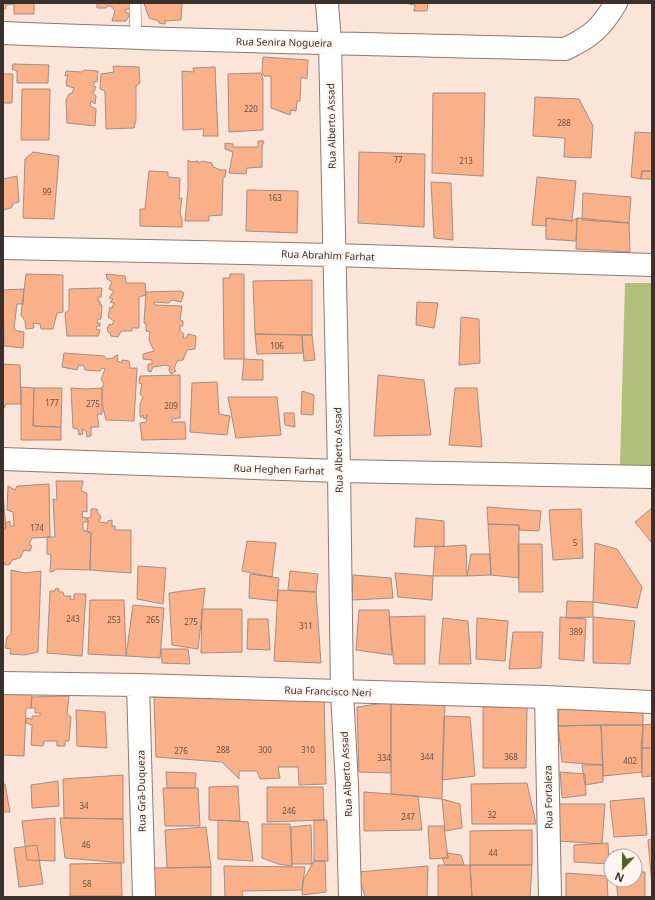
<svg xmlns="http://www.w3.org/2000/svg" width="655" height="900" font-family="'Noto Sans',sans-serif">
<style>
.green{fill:#b2bf7c}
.building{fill:#fab088;stroke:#a38e83}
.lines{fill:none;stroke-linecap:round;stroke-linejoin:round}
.lane-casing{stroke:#8e796f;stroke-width:12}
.street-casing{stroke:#8e796f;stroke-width:24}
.lane{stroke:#fff;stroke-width:11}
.street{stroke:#fff;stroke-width:22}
.labels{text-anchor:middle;stroke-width:4;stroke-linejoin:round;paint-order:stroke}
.number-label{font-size:8px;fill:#6a5143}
.street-label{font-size:10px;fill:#3a312c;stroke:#fef4f0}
</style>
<rect width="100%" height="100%" fill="#fbe4d8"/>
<path class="green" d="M625 283H652V467L620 466Z"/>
<path class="building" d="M3 3H34V14H14V4L6 5 5 9H3Z
M97 3H128L130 5 129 9H126L125 12 130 14 126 21H112L115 11 111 6H107L106 8H97Z
M144 3H182L181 20 164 21 166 23 164 24 159 23V21L149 18Z
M404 3H428L427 11H414L415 5Z
M263 57 308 60 307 79 301 77 300 101H297L296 111 291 110 290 115 271 108V76H264L262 72Z
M13 64 49 65 48 83H17V71L12 69Z
M113 66 139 67 140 83 136 86V120L134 128 106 129 105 91 100 89 101 74 114 72Z
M215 67 218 136H203L204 129 183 130 182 71 194 72 193 68Z
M84 70 98 71 97 82 95 81 93 86 96 87 93 93 96 96 95 104 91 101 90 106 96 109 95 126 67 123 66 100 69 94 72 93 74 88 67 86 66 82 68 75 65 76 66 71 82 72Z
M261 73 263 79V130L229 132 228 74Z
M3 74H13L12 103H3Z
M22 89H50L49 140H21Z
M433 93H485L483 176 432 173Z
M535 97 579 99 593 126 591 158 564 157 565 138 533 136Z
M635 132 652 133V171H642L641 179 631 177Z
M258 141H264L262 147V167L247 168 246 174 229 173 233 152 225 149V143L233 144V147H258Z
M33 152 59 156 54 219 23 218 25 159Z
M359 152 425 154 424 227 358 223Z
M188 160 191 162 198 161 199 163 202 161 212 163 213 167 221 170H226L225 177 223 178 222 215 209 216V221H185L188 188Z
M149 171 168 172V177L180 178 179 199 182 198 180 213 182 219V227L140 226V209H145Z
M642 171H652V179H641Z
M17 176 19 202 14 203 11 208 3 210V179Z
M537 177 576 181 572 221 546 218V226L532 225Z
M431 182 451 183 453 240 434 238Z
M247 190 298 191 297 233 246 231Z
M583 193 631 197 629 223 582 220Z
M546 218 572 221 577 218 576 241 546 239Z
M577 218 629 223 630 252 576 249Z
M26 274 63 275V312L57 313 53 329H41L40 324 33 323 34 328 26 329 25 321 21 315Z
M106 274 125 276 126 283H145L146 295 139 297V328H132V331H121L118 337 111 336 110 333 108 332 107 327H109V324L112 325 114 321 108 317 110 307 112 308 114 303 110 302 113 299 109 298 114 291 109 289 112 282 107 279Z
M230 274H244V359H224L223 278H230Z
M312 280V335L255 334 253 281Z
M102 288 101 297H98V301H100V305H102L101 319H98L97 323H100V326H97L96 329 100 330 98 336H67L65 313 69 310V289Z
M24 289 23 304H17L14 328 17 331 24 332 23 348 4 346 3 290Z
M181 291 184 293 181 302 172 300 169 303 154 302 155 305 182 306 180 320 183 321V326H180V331L184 334 183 338H186L188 334 196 336 195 349 187 350 183 360 177 361 174 369 176 371 171 374 169 370 170 367 166 365 153 367 151 372 148 371V364H152V360L143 359V354L154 351 149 340 150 332 146 331V324L144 323 146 292Z
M417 302 438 303 434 328 416 325Z
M461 317 479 319 480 363 459 365Z
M255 334 302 335 303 353 257 354Z
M302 335H312L315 360 304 361Z
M64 353 104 356 107 359 113 358 115 356 118 355 117 361 122 363V360L129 361 130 368H137L134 421 106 420 102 403V388L104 384 101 379 105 369 102 368 100 371 85 370 84 366 79 365 77 370 62 367Z
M244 359 263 360V380H242Z
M3 364 20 365 21 404H6L3 410Z
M180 375V418L172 419V422H185L186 439 142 440 140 423 146 422 147 415 146 418 144 419 143 415 141 418 140 416V404L143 397 140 394 142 384 139 383 140 376Z
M378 375 424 380 431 435 374 436Z
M217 382 219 414 230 416 227 435 190 432 192 383Z
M21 387 34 388 33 426 61 427V440H21Z
M34 388H62L61 427 33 426Z
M71 388 86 389 102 388V414H97L99 427H91V436L87 437 86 431 82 429 83 434 79 435 78 429 73 428Z
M455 388H477L482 447 449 445Z
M302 391 314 395 313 415 301 414Z
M228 397H277L281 435 236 438Z
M284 413H294L295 427 285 425Z
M56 481H83L81 491 87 493V512L83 511 82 517 87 518 88 522H83V530L91 533 90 570 55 569 54 571 50 572 51 555 47 554V537H55L53 499 57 500Z
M49 484 50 537 32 538 29 544 32 546 30 551 24 550 20 558 12 560 10 564 5 565 4 562H3V528H6L5 523 10 521V526H14L13 512 7 510 8 486 15 490 17 486Z
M3 495 6 528H3Z
M487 507 541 511 539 531 519 530V525L488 524Z
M652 508V543L635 522Z
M91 509H97L98 514 101 516 99 522 107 523 108 521 112 520V526H115V530H131V573L90 570 91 533 87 531 88 522 87 518 91 517Z
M581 509 583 558 553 560 549 510Z
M416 518 444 521V546L414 547Z
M488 524 519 525V578L491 575Z
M247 541 276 543 272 577 242 571Z
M595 543 617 549 642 587 637 608 593 602Z
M518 544H542L543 592H519Z
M466 545 467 576H433L435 547Z
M471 554H490L491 575 467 576Z
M138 566 166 568 163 604 137 599Z
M11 570 25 573 41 571 38 652 25 655 10 654 11 649 5 648 7 637 11 634Z
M290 571 318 574 316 592 288 590Z
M395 573 433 576 432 600 398 597Z
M250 574 279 578 277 601 249 598Z
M353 575 391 578 393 598 352 600Z
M56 588 59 589V592H63L64 596H71L70 599 74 600V594H86L82 656 47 653 50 591H55Z
M205 588 198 649 172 645 169 593Z
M278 590 316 592 321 663 274 661Z
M90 600H124L126 656 88 654Z
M567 601 593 602V617L566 618Z
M133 605 164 608 160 658 126 656Z
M202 609H242V652L201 653Z
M359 610H389L392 655 356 650Z
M425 616V664H394L389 617Z
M560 617 586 619 584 661 559 659Z
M593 617 635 621 630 664 593 663Z
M443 618 468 621 471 664H439Z
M477 618 508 621 505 661 476 659Z
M248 619H268L270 650 247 649Z
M513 632H543L541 668 509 669Z
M161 649H188L190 664 162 663Z
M3 694H32L31 708H26L24 756 3 755Z
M69 696 67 714 71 717 69 741H65V746H57V741H44L43 746 31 745 32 725 26 723V718L32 719V716H40V713H35V708H31L32 697Z
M154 697H324L326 784 299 785 298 767H278L280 778 260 779 257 771H239V779L222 762 156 757Z
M391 702 445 703 442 799 391 794Z
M391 702V773L359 772 357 707Z
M483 707H527L526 768H483Z
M607 708H643V725H601L558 726 559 709Z
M76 710 105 712 107 748 77 746Z
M444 716 470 717 475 776 442 780Z
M652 724V748H641L643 725Z
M601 725H643L642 772 603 776Z
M601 725 603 765 562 762 558 726Z
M641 748H652V776L642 777Z
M582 765H603V782L585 785Z
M166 772 196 773 195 788H167Z
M560 772 585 774 586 795 562 798Z
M123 775V819L64 818 63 779Z
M58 781 59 806 32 808 31 785Z
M527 783 536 824H472L471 784Z
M3 784H5L10 812H3Z
M238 786 240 821 209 820V787Z
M267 787H323L324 820 267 822Z
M163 788H198L200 826H165Z
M364 792 418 796 422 830 364 831Z
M644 798 647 835 614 837 610 801Z
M442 799 460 804 462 828 445 831Z
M559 804H605L602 844 559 841Z
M55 818V861L27 860 22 821Z
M60 818 123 819 124 863 65 858Z
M218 820 248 822 253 861 218 859Z
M314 820H327L328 861H314Z
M262 824H290L292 866 278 864 262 858Z
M311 825 312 864H292L291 827Z
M428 826H444L448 858 430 859Z
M206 827 211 867 167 868 165 830Z
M532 830V865H470V831Z
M652 839V886L648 840Z
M608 843 609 864 574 862V845Z
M37 845 43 884 19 887 14 848Z
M447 853 461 855 464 865H445L442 858H448Z
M314 861H325L326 892 302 895 303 881Z
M121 863 122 896H70V864Z
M438 865H470L472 897H438Z
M470 865H532L530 897H472Z
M224 866 305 867 302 890 242 891 243 897H225Z
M428 866 427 897H365L358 872Z
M211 867V897H151V868Z
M635 872H645V897H618L616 880H635Z
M566 873 607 876 608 897H566Z"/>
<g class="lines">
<g class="lane-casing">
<path id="lane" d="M135 3 136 39"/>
</g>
<g class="street-casing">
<path id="street" d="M327 3 330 42 339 471 342 692 347 785 350 897
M3 33C190 41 378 44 565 49 591 37 601 28 616 3
M3 248 333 255 652 265
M3 459 339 471 652 477
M3 683 138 685 546 697 652 702
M138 685 144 897
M546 697 550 897"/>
</g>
<use href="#lane" class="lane"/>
<use href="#street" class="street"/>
</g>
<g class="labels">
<g class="number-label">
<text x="251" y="112">220</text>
<text x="564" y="126">288</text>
<text x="398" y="163">77</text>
<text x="466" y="164">213</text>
<text x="47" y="195">99</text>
<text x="275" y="201">163</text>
<text x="277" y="349">106</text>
<text x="52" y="406">177</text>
<text x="93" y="407">275</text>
<text x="171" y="409">209</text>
<text x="37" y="531">174</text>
<text x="575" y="546">5</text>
<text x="73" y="622">243</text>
<text x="114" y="623">253</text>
<text x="153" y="623">265</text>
<text x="191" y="625">275</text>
<text x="306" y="629">311</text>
<text x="576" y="635">389</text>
<text x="223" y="753">288</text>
<text x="265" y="753">300</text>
<text x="308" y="753">310</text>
<text x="181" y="754">276</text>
<text x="427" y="760">344</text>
<text x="511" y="760">368</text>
<text x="384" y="761">334</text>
<text x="630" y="764">402</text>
<text x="84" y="809">34</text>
<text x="289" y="814">246</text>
<text x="492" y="818">32</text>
<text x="408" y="820">247</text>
<text x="86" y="848">46</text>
<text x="493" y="856">44</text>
<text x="87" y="887">58</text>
</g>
<g class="street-label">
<text transform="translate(284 42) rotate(1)" y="4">Rua Senira Nogueira</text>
<text transform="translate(331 126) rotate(-91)" y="4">Rua Alberto Assad</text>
<text transform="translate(328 255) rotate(2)" y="4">Rua Abrahim Farhat</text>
<text transform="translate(338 450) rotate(-91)" y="4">Rua Alberto Assad</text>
<text transform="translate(279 469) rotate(2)" y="4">Rua Heghen Farhat</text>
<text transform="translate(328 691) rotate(2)" y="4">Rua Francisco Neri</text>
<text transform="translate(346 774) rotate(-93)" y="4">Rua Alberto Assad</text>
<text transform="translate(141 791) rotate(-91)" y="4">Rua Grã-Duqueza</text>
<text transform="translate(548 797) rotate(-91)" y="4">Rua Fortaleza</text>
</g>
</g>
<rect width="655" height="900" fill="none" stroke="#3a312c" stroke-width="8"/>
<g transform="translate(623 868) rotate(202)"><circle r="19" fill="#fef4f0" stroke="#b0a6a2"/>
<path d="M0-3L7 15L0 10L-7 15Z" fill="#5d5d2a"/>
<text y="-6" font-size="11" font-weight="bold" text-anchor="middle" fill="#3a312c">N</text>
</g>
</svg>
